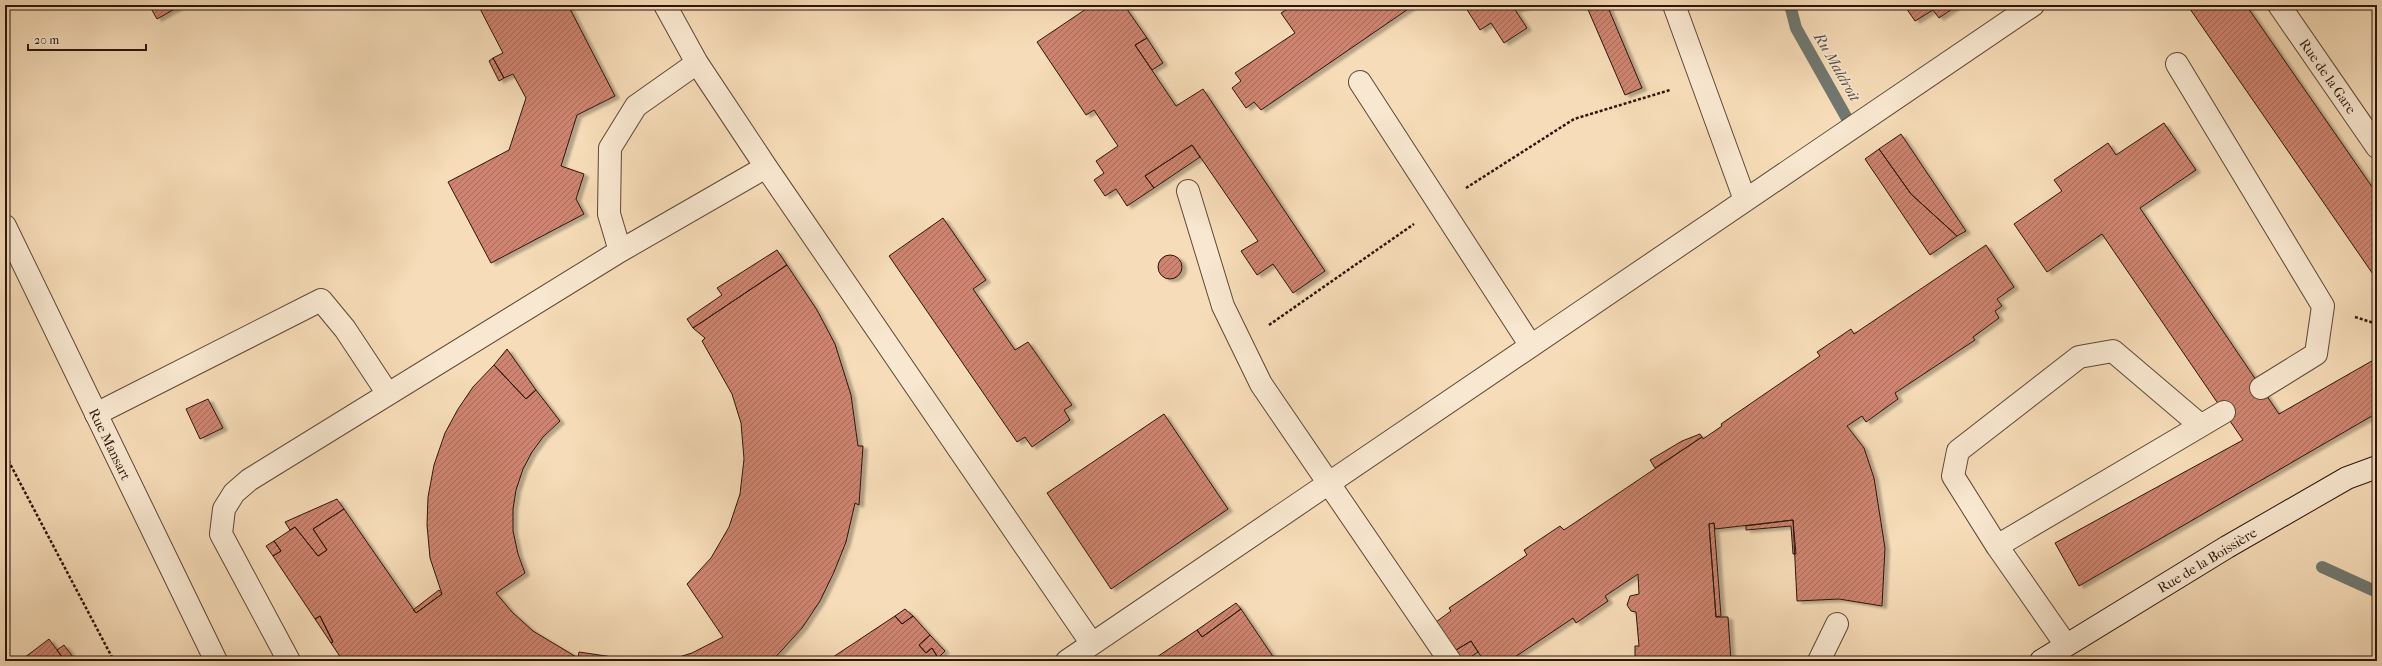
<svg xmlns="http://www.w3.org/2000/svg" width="2382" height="666" font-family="'IM FELL French Canon',serif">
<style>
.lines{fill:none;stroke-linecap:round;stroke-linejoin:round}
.stream{stroke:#717871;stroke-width:12}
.building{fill:url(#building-hatch);stroke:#2d150b;filter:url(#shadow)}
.service-casing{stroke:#5f4736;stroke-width:24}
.minor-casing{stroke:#5f4736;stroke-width:24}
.tertiary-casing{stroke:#5f4736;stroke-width:24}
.secondary-casing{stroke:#2d150b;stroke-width:24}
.path{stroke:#2d150b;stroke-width:2.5;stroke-dasharray:3 2;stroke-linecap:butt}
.service{stroke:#f9e8d1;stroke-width:22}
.minor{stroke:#f9e8d1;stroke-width:22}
.tertiary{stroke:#f9e8d1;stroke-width:22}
.secondary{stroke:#f9e8d1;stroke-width:22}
.labels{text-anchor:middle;stroke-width:3;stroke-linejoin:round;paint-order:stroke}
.street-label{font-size:14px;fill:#2d150b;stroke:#f9e8d1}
.water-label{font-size:15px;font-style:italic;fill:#554f46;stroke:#f9e8d1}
</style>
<defs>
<pattern id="building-hatch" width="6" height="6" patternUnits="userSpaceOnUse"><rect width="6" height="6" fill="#ce8470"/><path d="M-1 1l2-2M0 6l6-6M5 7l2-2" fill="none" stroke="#a86b5a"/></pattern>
<filter id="shadow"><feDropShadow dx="4.5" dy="2.5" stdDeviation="1" flood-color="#0004"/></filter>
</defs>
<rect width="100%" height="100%" fill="#f6dcb8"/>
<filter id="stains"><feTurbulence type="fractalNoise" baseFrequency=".005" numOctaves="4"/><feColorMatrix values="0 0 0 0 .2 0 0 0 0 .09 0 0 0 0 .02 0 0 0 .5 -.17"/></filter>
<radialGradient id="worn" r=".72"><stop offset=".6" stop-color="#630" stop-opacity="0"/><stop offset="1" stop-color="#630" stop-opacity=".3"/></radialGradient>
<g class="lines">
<path class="stream" d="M1790 5 1796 28 1849 122
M2322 567 2377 592"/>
</g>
<path class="building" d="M149 5H171L173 10 157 19Z
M171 5H182L173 10Z
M478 5H568L615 96 577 115 561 166 584 174 576 199 584 214 491 263 448 182 509 150 526 98 513 74 504 78 493 58 503 53Z
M1092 5H1124L1147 38 1135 45 1176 106 1203 89 1325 271 1293 293 1273 264 1257 275 1241 251 1258 241 1192 145 1145 176 1154 188 1127 206 1116 189 1105 196 1094 180 1104 173 1096 161 1118 146 1094 110 1086 115 1037 42Z
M1294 5 1336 6 1414 5 1261 110 1254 102 1246 108 1232 88 1241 81 1235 73 1295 33 1281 13Z
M1464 5H1512L1527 28 1504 43 1491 23 1480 30Z
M1512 5H1531L1515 10Z
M1586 5H1607L1642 88 1625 95Z
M1904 5H1958L1939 18 1933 10 1915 21Z
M2196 5H2246L2377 194V280L2190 9Z
M1147 38 1163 63 1152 70 1135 45Z
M493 58 504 78 499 81 489 61Z
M2164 123 2196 170 2140 208 2279 414 2377 358V413L2079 586 2055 543 2243 440 2102 234 2047 272 2014 224 2062 191 2054 180 2108 143 2116 155Z
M1901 134 1966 231 1957 236 1911 194 1879 149Z
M1192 145 1200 157 1154 188 1145 176Z
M1879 149 1911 194 1957 236 1930 255 1865 159Z
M943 218 986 280 973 289 1015 350 1028 342 1072 405 1064 410 1070 420 1032 447 1025 437 1017 442 889 256Z
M1986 245 2014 287 1997 299 2002 306 1995 311 1999 318 1973 337 1975 340 1895 393 1898 399 1866 422 1862 416 1847 426 1864 448 1874 478 1885 548 1882 606 1839 599 1797 601 1793 520 1715 529 1714 523 1709 524 1716 617H1728L1731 661H1635V646H1639L1636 612 1631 611 1627 605 1630 596 1639 594 1638 574 1605 596 1608 601 1576 623 1573 618 1509 661H1484L1471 641 1456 650 1436 622 1451 611 1449 608 1527 555 1524 550 1560 526 1564 530 1702 437 1703 439 1722 426 1721 424 1820 356 1817 352 1851 329 1854 334Z
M777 250 787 265 693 328 687 319 722 295 717 288Z
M1158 267a12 12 0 1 1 24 0a12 12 0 1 1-24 0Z
M787 265 817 310 835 344 851 395 858 446H863L859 505 855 503 846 542 834 572 820 601 802 628 772 661H666L692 653 723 637 687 584 711 558 729 527 740 494 744 459 741 423 732 394 702 341 705 338 693 328Z
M507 349 536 390 526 399 494 365Z
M494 365 526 399 536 390 560 421 543 437 532 452 523 469 516 490 513 509V531L518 554 525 573 496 593 512 612 533 631 578 658 579 652 640 661H343L331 643 333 642 320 616 315 619 273 556 281 551 274 541 295 527 318 556 327 550 313 529 344 509 416 613 442 594 430 558 427 525 428 497 434 465 445 433 458 409 473 387Z
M208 399 223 428 200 439 186 409Z
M1164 414 1228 509 1111 589 1047 493Z
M1700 434 1702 437 1655 468 1650 460 1682 441Z
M337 499 344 509 313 529 327 550 318 556 295 527 290 530 285 522Z
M1793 520 1796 554H1793L1791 526 1746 530V526Z
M1714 523 1721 616 1716 617 1709 524Z
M274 541 281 551 273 556 266 546Z
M439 590 442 594 416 613 413 610Z
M1236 603 1241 609 1202 637 1197 630Z
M905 609 913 616 902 624 895 616Z
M1241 609 1276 661H1151L1197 630 1202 637Z
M320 616 333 642 331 643 315 619Z
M895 616 902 624 913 616 930 635 919 645 926 653 932 648 940 661H827Z
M930 635 945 651 938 658 932 648 926 653 919 645Z
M49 639 65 661H20Z
M1471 641 1478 652 1472 656 1475 661H1463L1456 650Z
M64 645 76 661H65L57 650Z"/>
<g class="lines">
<g class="service-casing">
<path id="service" d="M665 5 697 63 766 167 1092 644
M1674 5 1745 200
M2177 64 2323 306 2316 354 2261 388
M1360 82 1531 346
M1188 191 1223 306 1261 384 1450 661
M620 251 609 214 610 148 636 106 697 63
M96 414 321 300 345 329 388 394
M1997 546 1953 476 1958 451 2079 357 2113 351 2200 425
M2066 645 1997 546 2224 412
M289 661 221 534 224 509 234 493 249 480 620 251 766 167
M1067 661 2033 5
M1819 661 1837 624"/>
</g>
<g class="minor-casing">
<path id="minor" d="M5 226 216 661"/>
</g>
<g class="tertiary-casing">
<path id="tertiary" d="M2279 5 2377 147"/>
</g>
<g class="secondary-casing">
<path id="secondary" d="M2041 661 2227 547 2347 478 2377 467"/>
</g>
<path class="path" d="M1466 188 1574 119 1670 90
M2355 317 2377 324
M1269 325 1414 224
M5 457 8 460 114 661"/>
<use href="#service" class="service"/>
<use href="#minor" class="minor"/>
<use href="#tertiary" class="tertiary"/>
<use href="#secondary" class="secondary"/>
</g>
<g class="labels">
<g class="street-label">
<text transform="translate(2328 76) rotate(55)" y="5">Rue de la Gare</text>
<text transform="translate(110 444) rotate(64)" y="5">Rue Mansart</text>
<text transform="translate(2207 560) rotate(-31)" y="5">Rue de la Boissière</text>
</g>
<g class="water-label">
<text transform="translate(1837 67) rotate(60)" y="5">Ru Maldroit</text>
</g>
</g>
<rect width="2382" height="666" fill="none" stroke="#f6dcb8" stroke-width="20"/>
<rect x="6" y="6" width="2370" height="654" fill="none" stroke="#2d150b" stroke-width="2"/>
<rect x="10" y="10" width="2362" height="646" fill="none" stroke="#2d150b"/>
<path d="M28 44v6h118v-6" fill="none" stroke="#2d150b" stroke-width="2"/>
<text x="34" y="44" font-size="12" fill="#2d150b" stroke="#f9e8d1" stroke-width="3" paint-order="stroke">20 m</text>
<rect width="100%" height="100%" filter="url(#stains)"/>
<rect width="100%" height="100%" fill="url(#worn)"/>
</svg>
